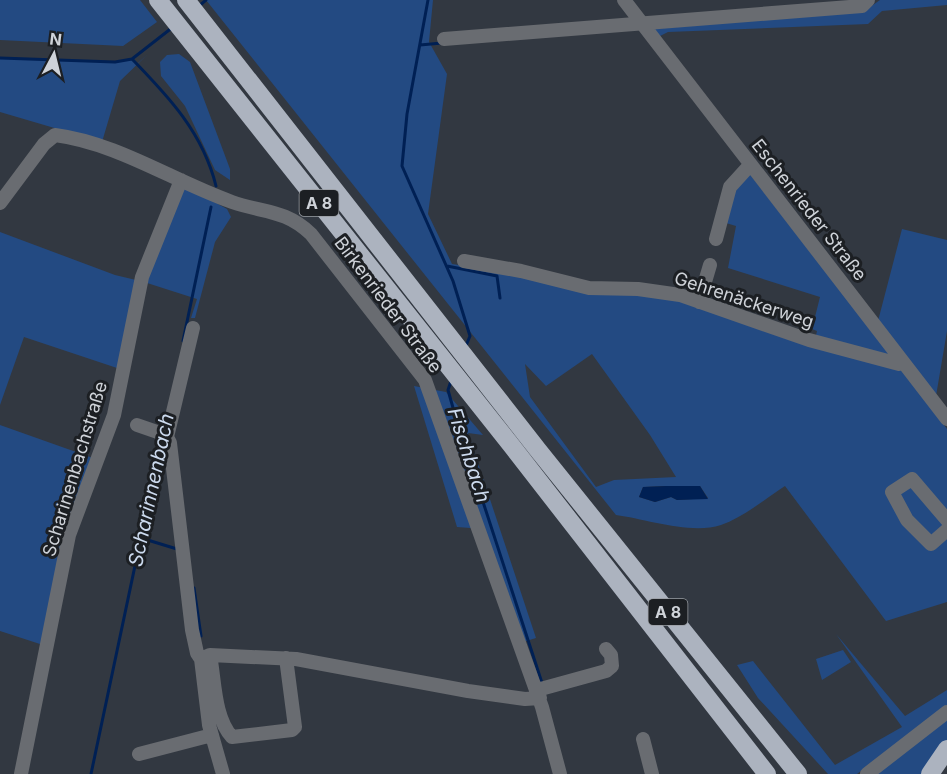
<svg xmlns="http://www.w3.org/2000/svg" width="947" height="774" font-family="Inter,sans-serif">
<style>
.green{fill:#234a82;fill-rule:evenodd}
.water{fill:#002054}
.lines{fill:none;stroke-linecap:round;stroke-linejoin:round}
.stream{stroke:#002054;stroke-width:3}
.minor{stroke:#696c71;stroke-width:14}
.highway{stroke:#acb3bf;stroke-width:18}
.labels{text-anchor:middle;stroke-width:6;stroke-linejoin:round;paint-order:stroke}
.shield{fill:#1c1f23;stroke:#999da2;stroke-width:1.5}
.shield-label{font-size:16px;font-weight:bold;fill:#cfd3d9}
.street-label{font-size:18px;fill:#cfd3d9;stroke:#1c1f23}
.water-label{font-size:20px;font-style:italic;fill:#ccdaee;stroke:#1c1f23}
</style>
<rect width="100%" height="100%" fill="#323841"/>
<path class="green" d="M0 0H140L157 22 123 46 0 40Z
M206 0H433L429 42 447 74 428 214 452 264 664 295 902 370 947 429V602L886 621 785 486C765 499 744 517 721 525 691 535 646 519 616 515ZM592 354 650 435 676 477 614 480 596 487 530 397 525 364 546 386ZM666 486H700L708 498 677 500 671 497 655 502 639 497 643 487Z
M880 0H947V5L882 11 868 24 668 32 658 37 652 29 863 12Z
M148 54 120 81 102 142 0 112V58L115 62 132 59 137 64Z
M179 54 190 62 230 169V180L215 170 185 106 161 76 160 62 167 55Z
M749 173 893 358 815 340 817 331 812 329 820 297 728 268 736 226 726 223 730 197Z
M184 187 219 200 218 204 227 209 231 217 215 242 195 318H191L197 299 144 282Z
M902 229 947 240V331L936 396 878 321Z
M0 232 115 275 136 280 120 369 24 337 0 405Z
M414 386 446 392 483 435 468 433 536 638 523 642 484 529 457 527Z
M0 425 93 458 43 645 0 631Z
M836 634 905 716 947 690V705L857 774H828L758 698 737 665 753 661 835 765 902 727Z
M843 650 851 662 822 680 816 659Z
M947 716V742L923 774H873Z"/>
<path class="water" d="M666 486H700L708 499 677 500 671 497 655 502 639 497 643 487Z"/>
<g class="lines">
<path class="stream" d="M428 0 407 114 402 166 453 281 470 336 465 348
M199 6 206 0
M420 45 442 43
M0 58 115 62 132 59 173 27
M132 59C169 97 203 133 216 186
M447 266 497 276 500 298
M183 341 211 207
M451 381 448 390 457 422 542 683
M141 538 177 549
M194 588 201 636
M91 774 162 438"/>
<path class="minor" d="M624 0 947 419
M444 39 862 6 868 0
M0 203 44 144 55 135C117 143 173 181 232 202 263 213 285 209 311 234L425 380 542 707 560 774
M716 239 730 187 750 165
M464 261 521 271 589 288 638 289 680 295 809 340 899 364 903 362
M699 302 710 265
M137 425 166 435 170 443 192 630 197 653 201 659 209 725 223 774
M167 437 193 328
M947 520 912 479 892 492 907 520 931 544 947 530
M210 655C215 681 214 717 232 737L292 730 295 727 286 658
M201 659 210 655 296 659 468 691 525 699 540 698
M537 690 606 671 612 666 611 655 606 649
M643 739 652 774
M139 754 212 735
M21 774 69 535 114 415 142 277 181 180
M867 774 947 712"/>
<path class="highway" d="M158 0 511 445 767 774
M186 0 538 450 798 774
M930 774 947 749"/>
</g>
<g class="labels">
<g class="shield">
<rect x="299.5" y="190" width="39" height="26" rx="4.5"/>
<rect x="648.5" y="599" width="39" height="26" rx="4.5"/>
</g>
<g class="shield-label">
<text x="319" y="209">A 8</text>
<text x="668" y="618">A 8</text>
</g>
<g class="street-label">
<text transform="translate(809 210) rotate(52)" y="6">Eschenrieder Straße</text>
<text transform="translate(744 300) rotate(18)" y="6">Gehrenäckerweg</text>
<text transform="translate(388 305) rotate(53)" y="6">Birkenrieder Straße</text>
<text transform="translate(75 469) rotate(-73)" y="6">Scharinenbachstraße</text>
</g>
<g class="water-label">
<text transform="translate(469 455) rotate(72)" y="7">Fischbach</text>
<text transform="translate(151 490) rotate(-78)" y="7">Scharinnenbach</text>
</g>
</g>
<g transform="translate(54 54) rotate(7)" stroke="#1c1f23" stroke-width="4.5" paint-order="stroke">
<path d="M0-4.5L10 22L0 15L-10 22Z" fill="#cfd3d9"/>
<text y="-9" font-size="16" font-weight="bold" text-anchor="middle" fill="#cfd3d9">N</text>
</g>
</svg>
